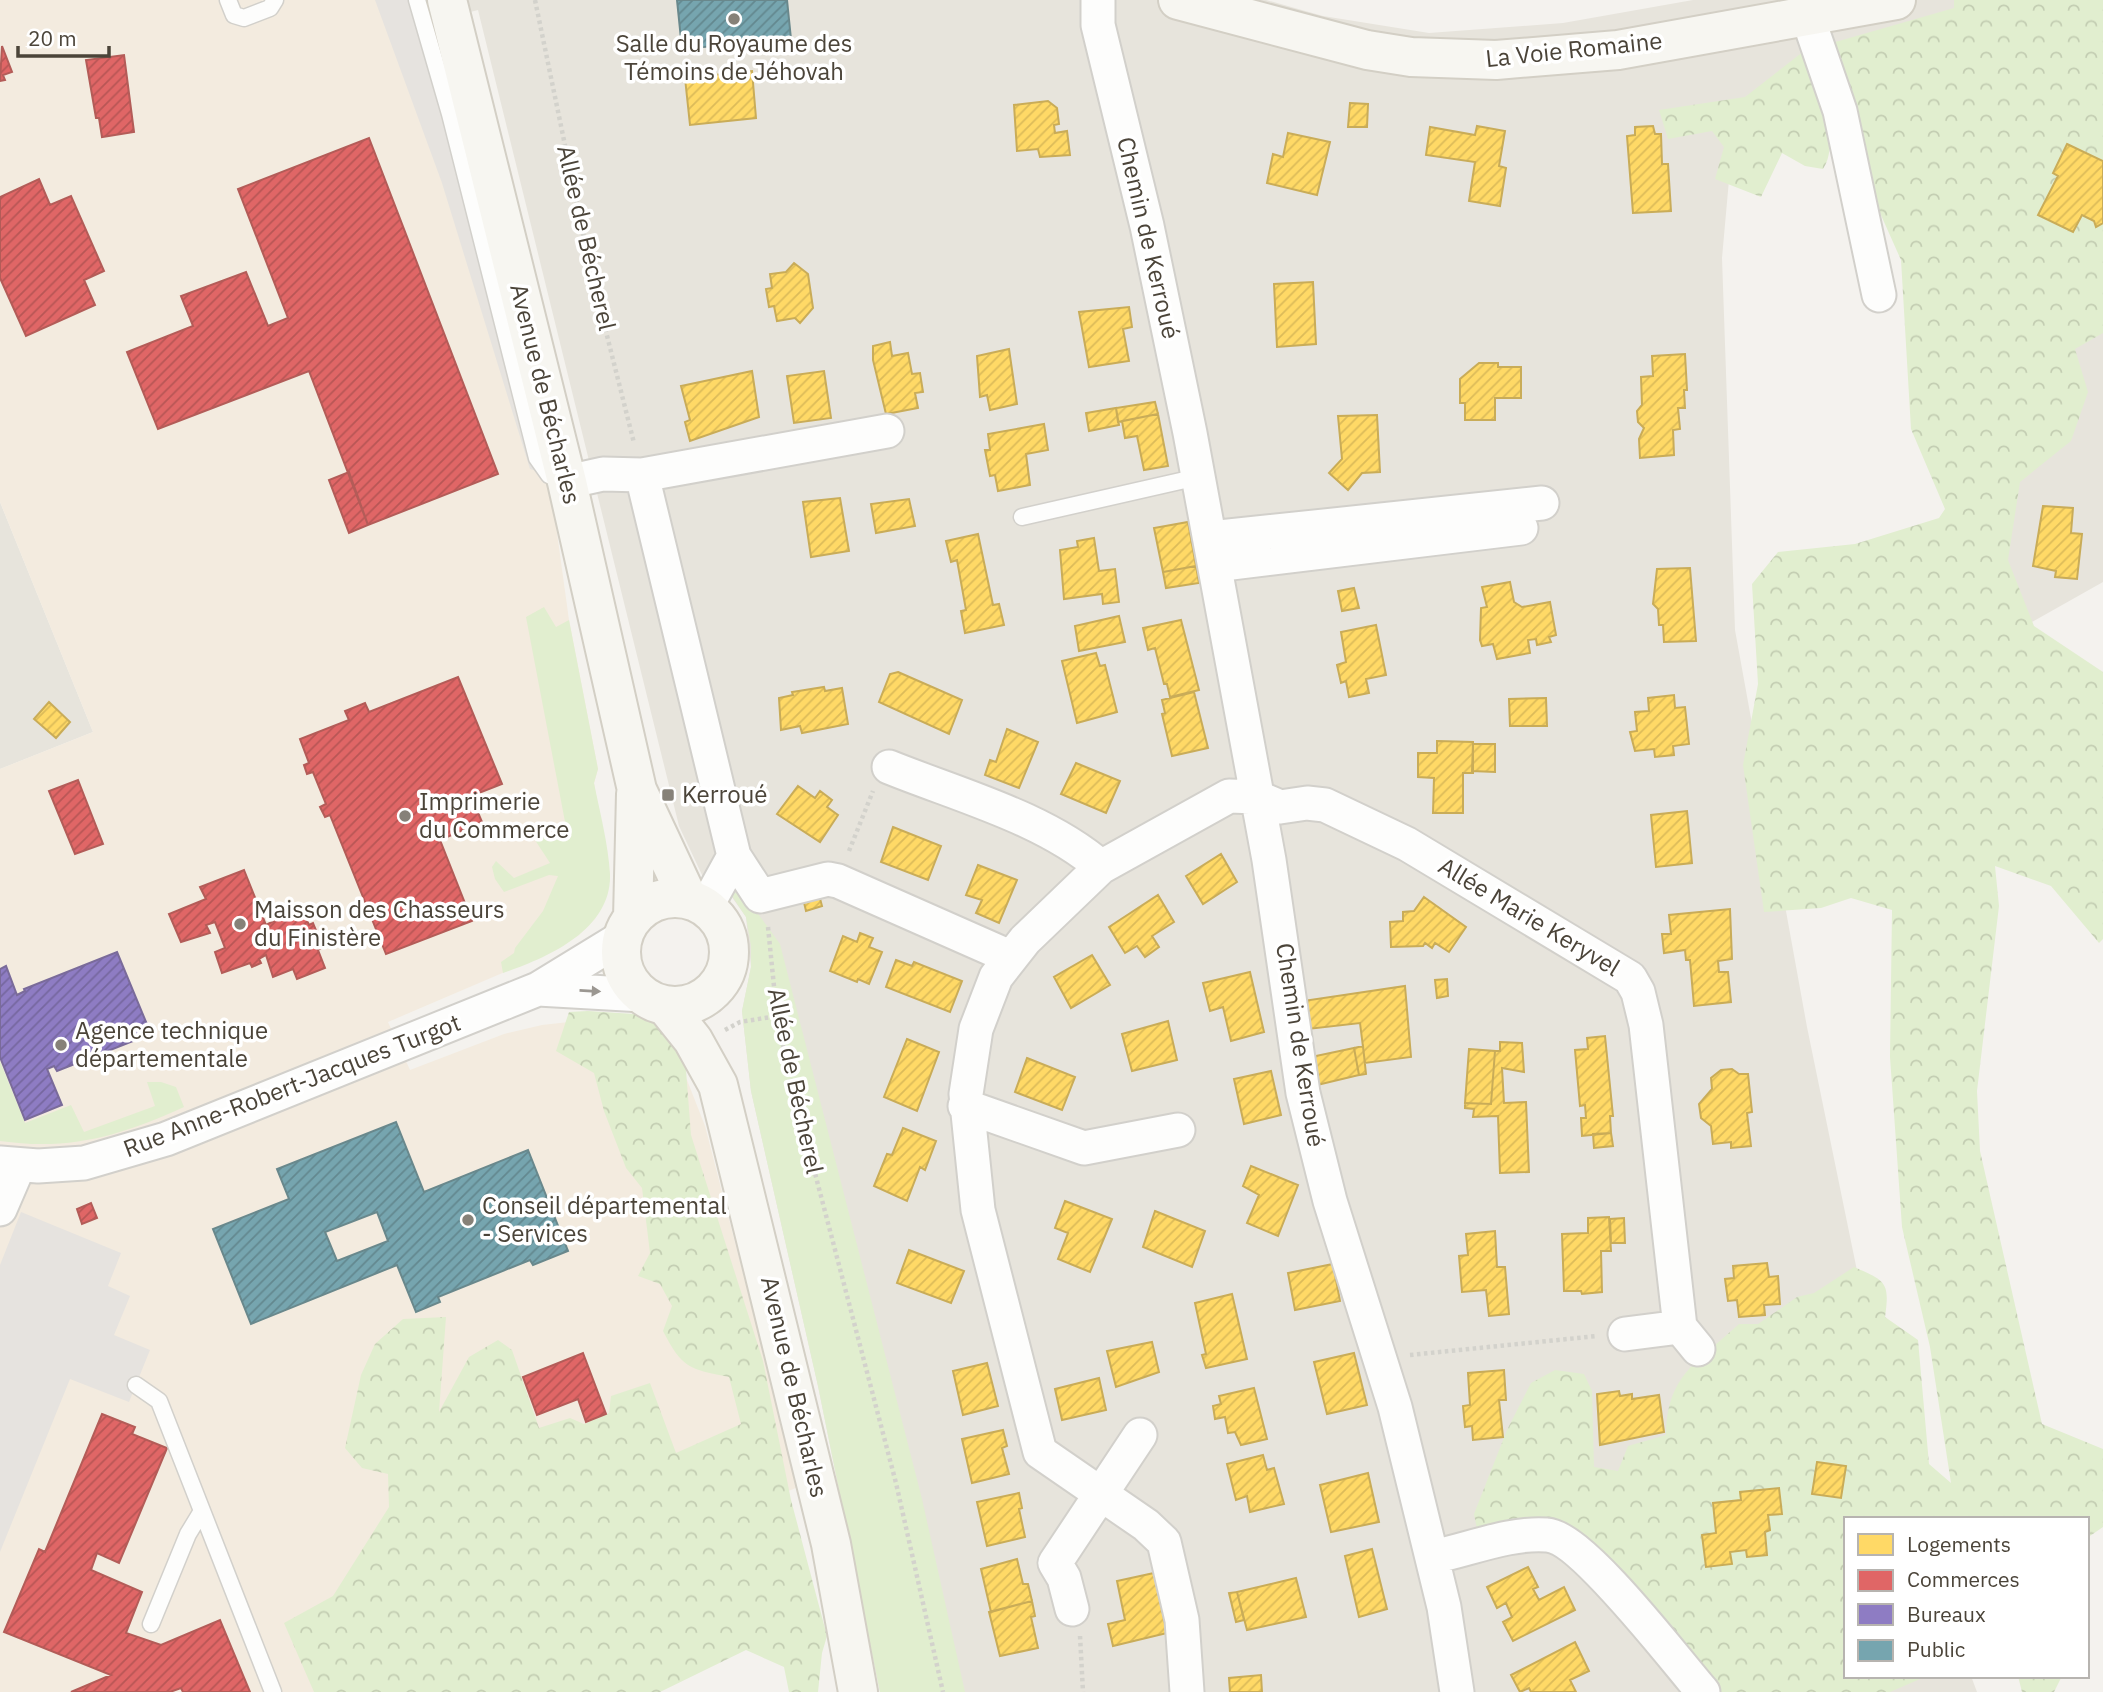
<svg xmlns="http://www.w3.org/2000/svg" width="2103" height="1692" font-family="'IBM Plex Sans',sans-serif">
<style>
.residential{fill:#e7e4dc}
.commercial{fill:#f3ebdf}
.grass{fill:#e1eecf}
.forest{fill:url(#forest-crowns)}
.parking{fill:#e6e3df}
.homes{fill:url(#homes-hatch);stroke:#c9ac58;stroke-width:2}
.shops{fill:url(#shops-hatch);stroke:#b35c58;stroke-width:2}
.offices{fill:url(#offices-hatch);stroke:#7a6b9a;stroke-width:2}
.public{fill:url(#public-hatch);stroke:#69888c;stroke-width:2;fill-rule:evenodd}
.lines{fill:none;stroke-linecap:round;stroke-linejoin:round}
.lane-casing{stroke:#d2d0cb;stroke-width:19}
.street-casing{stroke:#d2d0cb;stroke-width:37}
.secondary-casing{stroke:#d3cfc5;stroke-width:42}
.path{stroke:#d3d2cc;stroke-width:4.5;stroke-dasharray:3.5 3.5;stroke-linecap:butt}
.lane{stroke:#fdfdfc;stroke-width:16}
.street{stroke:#fdfdfc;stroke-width:33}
.secondary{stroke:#f7f6f1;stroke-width:38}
.oneway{fill:#9b9791}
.poi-dot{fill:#868178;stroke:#fff;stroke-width:2.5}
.labels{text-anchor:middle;stroke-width:7;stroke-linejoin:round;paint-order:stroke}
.poi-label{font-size:24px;fill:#4b4439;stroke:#fff;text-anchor:start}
.street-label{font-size:24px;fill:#4b4439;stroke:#fff}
</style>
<defs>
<pattern id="forest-crowns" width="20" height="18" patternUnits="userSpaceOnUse" patternTransform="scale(1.75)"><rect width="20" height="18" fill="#e1eecf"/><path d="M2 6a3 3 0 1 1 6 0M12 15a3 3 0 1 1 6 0" fill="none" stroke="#c3cdb2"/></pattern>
<pattern id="homes-hatch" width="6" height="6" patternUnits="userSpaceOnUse" patternTransform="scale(1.75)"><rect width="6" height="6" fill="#ffd966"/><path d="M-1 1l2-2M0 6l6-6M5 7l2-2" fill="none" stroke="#dcbb59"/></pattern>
<pattern id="shops-hatch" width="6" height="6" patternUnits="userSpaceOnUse" patternTransform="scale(1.75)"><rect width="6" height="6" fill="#e06666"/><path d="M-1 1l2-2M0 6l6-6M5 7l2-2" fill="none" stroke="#b85655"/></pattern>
<pattern id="offices-hatch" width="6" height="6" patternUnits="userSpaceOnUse" patternTransform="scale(1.75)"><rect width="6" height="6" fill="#8e7cc3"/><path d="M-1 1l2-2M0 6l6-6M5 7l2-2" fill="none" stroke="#76679f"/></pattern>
<pattern id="public-hatch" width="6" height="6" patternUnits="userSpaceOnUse" patternTransform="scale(1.75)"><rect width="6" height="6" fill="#76a5af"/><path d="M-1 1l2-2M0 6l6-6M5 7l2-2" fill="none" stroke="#63888f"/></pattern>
</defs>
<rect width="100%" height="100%" fill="#f4f2ee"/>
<path class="residential" d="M425 0H1266L1323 16 1429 33 1563 23 1693 0H2103V582L2014 632 1871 73 1735 113 1722 258 1735 630 1807 1027 1908 1519H1846V1676H1971L1977 1692H880L818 1386 751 1091 742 1011 751 967 746 917 729 893 703 877 679 826 478 10 431 22Z
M0 502 93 732 0 769Z"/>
<path class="commercial" d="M0 0H425L549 475 569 620 598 769 594 783 610 876 607 894 595 919 579 935 556 950 388 1022 410 1070 504 1034 542 1025 587 1020 669 1051 687 1080 705 1126 798 1487 325 1692H0V769L93 732 0 502Z"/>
<path class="grass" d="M544 607 556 627 569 620 598 769 594 783C600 813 608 843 610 874 612 930 547 958 503 973L501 962 514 953 515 948 543 911 558 876 549 875 504 892 495 879 492 867 496 861 514 878 550 863 535 840 566 827 526 617Z
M742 892 780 944 922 1499 965 1692H880L818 1386 751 1091 742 1011 751 967V946L746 917 730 893Z
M0 1061 25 1123 71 1105 84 1132 155 1106 147 1082H161L176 1087 184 1107C120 1136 70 1151 0 1141Z"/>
<path class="forest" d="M1954 0H2103V333L2075 349 2088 392 2071 441 2020 482 2008 560 2034 626 2103 672V939L2099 943 2051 886 1995 866 1999 906 1977 1091 1980 1151 2042 1424 2103 1449V1527L2087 1538V1519H1846V1676H1927L1890 1692H1716L1588 1553 1478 1534 1474 1514 1507 1430 1531 1383 1555 1370 1584 1374 1592 1391 1594 1467 1618 1471 1628 1446 1666 1435C1667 1374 1698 1362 1739 1324H1758L1797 1297 1814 1293 1854 1267C1886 1281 1890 1282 1885 1317L1918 1340 1929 1464 1951 1483 1930 1347 1902 1227 1890 1057 1892 910 1851 898 1821 908 1764 912 1743 765 1758 684 1752 584 1778 552 1855 544 1939 518 1945 509 1911 429 1901 260 1864 177 1837 131C1827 144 1832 156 1823 169L1805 166 1782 153 1761 197 1715 179 1724 147 1712 131 1668 139 1659 110 1745 97 1804 51 1954 8Z
M588 1011 634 1014 652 1020 669 1033 685 1057 691 1135 763 1361 791 1500 827 1636 822 1653 818 1692H789L784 1667 746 1650 660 1692H314L284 1623 333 1596 389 1507 388 1474 362 1468 345 1448 361 1375 375 1344 403 1319 446 1317 439 1412 469 1357 498 1340 512 1350 539 1428 570 1418 584 1424 609 1413 611 1396 650 1383 676 1453 741 1424 729 1377C689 1369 682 1368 663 1331L672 1306 660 1284 638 1276 650 1253 642 1188 626 1168 604 1111 594 1073 556 1051 569 1012Z
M2018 1676H2062L2054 1692H2022Z"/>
<path class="parking" d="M375 0H425L549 475 530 469 442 183Z
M21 1212 121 1253 108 1286 130 1296 114 1335 150 1350 129 1402 70 1379 0 1552V1265Z"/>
<path class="homes" d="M752 71 756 118 690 125 685 78Z
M1048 101 1057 108 1059 124 1054 125 1055 133 1067 131 1070 155 1040 157 1038 149 1017 151 1014 105Z
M1350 103 1368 104 1367 127H1348Z
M1477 126 1505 131 1499 166 1506 168 1500 206 1469 201 1475 162 1426 155 1430 127 1475 135Z
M1653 126 1655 134H1661L1662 164H1668L1671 211 1633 213 1627 136 1635 135V127Z
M1288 133 1330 142 1317 195 1267 183 1273 154 1283 157Z
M2067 144 2103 161V223L2096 227 2094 221 2082 215 2073 232 2038 215 2058 176 2053 173Z
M794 263 808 274 813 308 800 323 795 318 777 321 774 306 769 307 766 289 772 288 770 274 786 272Z
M1313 282 1316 344 1277 347 1274 284Z
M1129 307 1132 327 1123 329 1129 361 1089 367 1079 312Z
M890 342 892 356 908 353 912 374 920 373 923 392 915 393 918 408 886 414 873 360V346Z
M1009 349 1017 404 990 410 987 395 980 397 977 356Z
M1685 354 1687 390H1684L1685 408H1678L1680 429 1673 430 1674 455 1640 458 1639 439 1644 428 1638 422 1637 411 1642 405 1641 377 1653 376 1652 356Z
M1479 363H1498V367H1521V398H1495V420H1465V403H1460V379Z
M752 371 759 417 690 441 685 422 690 420 681 386Z
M824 371 831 418 794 423 787 376Z
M1155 402 1158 414 1118 422 1116 408Z
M1116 408 1119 425 1089 431 1086 413Z
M1158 414 1168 466 1144 470 1137 436 1125 438 1122 421Z
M1377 415 1380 472 1362 473 1348 490 1329 473 1342 459 1338 416Z
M1044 424 1048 450 1026 454 1030 485 998 491 995 475 990 476 985 450H990L988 434Z
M840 498 849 551 811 557 803 502Z
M909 499 915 526 876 533 871 504Z
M2043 506 2073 508 2071 533 2082 534 2077 579 2055 577 2056 571 2033 566Z
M1188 522 1196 566 1163 572 1154 528Z
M978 534 993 605 999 604 1004 625 965 633 961 611 966 610 957 560 951 562 946 541Z
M1094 538 1099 571 1115 569 1119 602 1103 604 1102 594 1064 599 1060 550 1078 547 1077 541Z
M1196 566 1199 583 1166 588 1163 572Z
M1690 568 1696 641 1664 642 1663 625H1659L1658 609 1653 604 1657 569Z
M1510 582 1514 602 1522 607 1550 602 1556 635 1549 637 1551 642 1537 645 1536 639 1528 640 1530 653 1497 659 1493 644 1482 646 1480 640 1481 608 1487 607 1482 587Z
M1354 588 1359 608 1342 611 1338 591Z
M1119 616 1125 642 1079 651 1075 626Z
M1181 620 1199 690 1170 697 1167 684H1164L1155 648 1148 650 1143 628Z
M1376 625 1386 675 1366 679 1369 693 1349 697 1346 681 1341 683 1337 665 1346 662 1341 632Z
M1096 653 1100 666 1105 665 1117 712 1077 723 1062 661Z
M898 672 962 700 949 734 879 702 890 674Z
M824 687 825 691 842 688 848 724 802 733 800 726 781 730 779 698 793 695 792 692Z
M1194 692 1208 748 1172 756 1162 714 1165 713 1162 700Z
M1674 695 1675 708 1685 707 1689 744 1673 746 1674 755 1655 757 1654 749 1635 751 1630 732 1637 731 1635 712 1649 711 1648 698Z
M1546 698 1547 726H1510L1509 699Z
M49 702 70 722 56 738 34 719Z
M1007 729 1038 742 1019 788 985 775 990 760 996 762Z
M1437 741 1473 742V773H1463V813H1433L1434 778 1418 777V753H1437Z
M1473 744H1495V772L1472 771Z
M1076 763 1120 781 1106 813 1061 794Z
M798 786 815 798 820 791 832 800 827 807 838 815 820 842 777 814Z
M1687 811 1692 863 1656 867 1651 815Z
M893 827 941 846 928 880 881 862Z
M1221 854 1237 882 1203 904 1186 876Z
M978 865 1017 880 999 923 976 913 982 900 966 895Z
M818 891 822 906 806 911 802 894Z
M1158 895 1174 922 1152 936 1159 947 1145 957 1137 946 1125 953 1109 927Z
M1424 897 1466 927 1449 952 1435 943 1432 948 1425 943 1423 946 1391 947 1390 922 1403 921V912L1414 911Z
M1730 909 1732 959 1718 961 1719 972H1728L1731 1002 1694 1006 1690 960H1686L1685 950 1664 953 1662 934H1671L1669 915Z
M860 933 873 938 869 947 882 952 869 984 858 979 857 982 830 971 843 936 857 942Z
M1092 955 1110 985 1071 1008 1054 977Z
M896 960 912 966 914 962 962 981 950 1012 886 987Z
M1250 972 1264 1032 1231 1041 1223 1007 1210 1011 1203 983Z
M1447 979 1448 996 1437 998 1435 980Z
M1405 986 1411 1057 1365 1063 1360 1023 1308 1029 1303 1001Z
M1168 1021 1177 1060 1132 1071 1122 1034Z
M1605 1036 1613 1116H1610L1611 1133 1582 1136 1581 1118H1586L1585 1105 1580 1106 1575 1050 1588 1049 1587 1038Z
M907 1039 939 1052 917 1111 884 1097Z
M1500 1042 1522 1043 1524 1072 1502 1068 1504 1103 1526 1102 1529 1172 1500 1173 1498 1116 1473 1117 1474 1109 1465 1108V1103L1491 1104 1495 1051H1500Z
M1363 1046 1366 1074 1359 1075 1354 1048Z
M1354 1048 1359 1075 1313 1086 1311 1057Z
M1469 1049 1495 1051 1491 1104 1465 1103Z
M1027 1058 1075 1077 1062 1110 1015 1092Z
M1732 1069 1739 1074H1748L1752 1112 1747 1113 1751 1146 1731 1148V1142L1713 1144 1711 1126 1701 1118 1699 1104 1712 1089 1711 1078 1721 1070Z
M1271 1071 1281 1115 1244 1124 1234 1079Z
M903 1128 936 1141 925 1170 920 1167 907 1201 874 1186 887 1154 892 1155Z
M1611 1133 1613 1146 1594 1148 1593 1134Z
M1251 1166 1298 1185 1278 1236 1247 1223 1259 1195 1243 1186Z
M1065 1201 1112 1219 1090 1272 1058 1259 1068 1233 1055 1228Z
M1155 1211 1205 1231 1192 1267 1143 1247Z
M1609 1217 1611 1251H1601L1602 1292 1582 1294 1581 1291H1564L1562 1234 1588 1233V1218Z
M1624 1218 1625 1243H1611L1610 1219Z
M1495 1231 1497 1267H1505L1509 1314 1489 1316 1486 1290 1462 1292 1459 1256 1468 1255 1466 1234Z
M909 1250 964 1271 951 1303 897 1283Z
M1767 1263 1769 1277 1778 1276 1780 1304 1764 1305 1765 1315 1739 1317 1737 1300 1728 1301 1725 1279 1734 1278 1733 1266Z
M1333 1264 1340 1301 1295 1310 1288 1273Z
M1232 1294 1247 1359 1206 1368 1202 1355 1206 1354 1195 1303Z
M1152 1342 1159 1372 1116 1387 1107 1351Z
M1354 1353 1367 1405 1327 1414 1314 1362Z
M987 1363 998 1406 963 1415 953 1371Z
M1504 1370 1506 1400H1499L1503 1437 1473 1440 1472 1426 1465 1427 1463 1406 1470 1405 1468 1373Z
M1099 1378 1106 1410 1062 1420 1055 1389Z
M1254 1388 1267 1439 1241 1445 1235 1432 1228 1433 1225 1417 1215 1419 1213 1406 1221 1404 1219 1396Z
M1619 1391 1620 1396 1632 1394V1399L1659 1395 1664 1432 1600 1445 1597 1394Z
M1003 1430 1007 1446 1002 1448 1009 1474 972 1483 962 1439Z
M1263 1455 1267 1470 1274 1468 1284 1504 1250 1512 1247 1496 1236 1500 1227 1464Z
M1817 1462 1846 1466 1841 1498 1812 1494Z
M1368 1473 1379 1522 1331 1532 1320 1485Z
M1779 1488 1782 1514 1768 1515 1770 1530 1765 1532 1767 1555 1747 1557 1746 1550 1730 1552 1732 1564 1706 1567 1702 1535 1716 1533 1713 1503 1741 1500 1740 1492Z
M1019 1493 1022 1508 1019 1509 1025 1537 987 1546 977 1502Z
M1372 1549 1387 1609 1359 1617 1345 1556Z
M1017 1559 1023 1584H1028L1032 1601 991 1612 981 1569Z
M1528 1567 1538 1587 1533 1589 1539 1600 1564 1587 1575 1610 1513 1641 1503 1622 1512 1617 1506 1603 1497 1608 1487 1587Z
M1154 1573 1167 1633 1113 1646 1108 1624 1125 1620 1117 1581Z
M1296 1578 1306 1617 1247 1630 1237 1592Z
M1237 1592 1244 1620 1236 1622 1229 1593Z
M1032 1601 1035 1616 1031 1617 1038 1648 1000 1656 989 1612Z
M1575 1642 1589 1671 1570 1680 1576 1692H1531L1529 1688 1520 1692 1511 1675Z
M1261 1675 1262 1692H1230L1229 1678Z"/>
<path class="shops" d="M2 46 12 72 3 75 5 80 0 81Z
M124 55 134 132 102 137 99 118H96L86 60Z
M369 138 498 474 368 525 309 371 158 429 127 352 193 326 181 296 246 272 268 326 288 318 238 189Z
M39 179 50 205 71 196 104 271 84 280 95 305 26 336 0 278V197Z
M349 472 368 525 349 533 329 480Z
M458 677 502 784 471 796 482 822 440 840 472 921 386 954 330 815 325 817 320 807 326 804 313 772 307 774 304 765 309 763 300 739 349 720 345 711 365 703 369 712Z
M78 780 103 844 75 854 49 791Z
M244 870 266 925 274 921V918L301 907 309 925 313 923 323 947 318 950 325 968 297 979 293 969 273 977 266 955 259 959 261 963 252 967 250 963 222 973 215 952 225 948 215 922 206 925 210 933 181 942 169 914 206 899 200 887Z
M91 1203 97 1218 82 1224 77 1209Z
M583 1353 606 1414 586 1422 578 1399 537 1415 523 1377Z
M102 1414 135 1427 132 1434 167 1448 119 1563 97 1553 91 1570 142 1592 126 1633 161 1645 220 1620 250 1692H183L181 1688 170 1692H71L111 1675 4 1632 39 1549 45 1552Z"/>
<path class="offices" d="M117 952 151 1034 57 1071 54 1066 47 1069 62 1105 25 1120 0 1057V969L6 966 17 995 25 991 24 989Z"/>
<path class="public" d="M677 0H787L791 39 682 49Z
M396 1122 424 1192 528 1150 568 1251 533 1265 530 1260 438 1297 440 1302 416 1312 397 1265 251 1324 213 1229 289 1199 277 1169ZM377 1212 388 1241 337 1261 325 1232Z"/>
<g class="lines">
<g class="lane-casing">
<path id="lane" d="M228 0 234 15 244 18 270 8 275 0
M417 0 450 114 537 458 549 475 562 480
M1022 517 1198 477
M136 1385 159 1401 273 1692
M151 1624 188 1534 202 1511"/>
</g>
<g class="street-casing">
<path id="street" d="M1098 0V25L1147 226 1190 433 1269 860 1303 1093 1330 1201 1395 1407 1444 1607 1457 1692
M1808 18 1840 111 1879 295
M642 475 734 856 760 896 828 879 838 881 1010 957
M567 482 603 474 642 475 887 431
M1210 538 1542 503
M1215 565 1521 528
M889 767C958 795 1045 818 1101 867
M706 907 734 856
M538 989 643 995
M965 1106 1084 1148 1178 1130
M0 1163 38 1166 84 1163 166 1139 538 989 623 937
M0 1209 19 1165
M1625 1334 1680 1327
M1432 1557C1468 1550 1510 1532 1547 1535 1582 1537 1676 1661 1703 1692
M1072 1609 1064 1578 1055 1563 1140 1435
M1187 1692 1182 1620 1164 1542 1146 1525 1040 1452 978 1210 966 1094 976 1029 996 977 1025 940 1101 867 1229 796 1257 797 1280 807 1307 803 1325 805 1407 844 1630 978 1638 992 1646 1025 1680 1327 1698 1349"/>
</g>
<g class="secondary-casing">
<path id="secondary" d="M447 0 567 482 637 790 688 899
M1178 0 1367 50 1411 57 1496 60 1618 50 1896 0
M621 952a54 54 0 1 1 108 0a54 54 0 1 1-108 0Z
M633 918 636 794
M665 1005 693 1040 718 1085 831 1544 858 1692"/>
</g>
<path class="path" d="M535 0 592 276 634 443
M849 851 873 791
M768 927 777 1016 788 1070 896 1483 943 1692
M725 1030 740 1022 777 1016
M1410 1355 1597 1336
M1080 1636 1083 1692"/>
<use href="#lane" class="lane"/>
<use href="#street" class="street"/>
<use href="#secondary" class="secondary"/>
</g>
<defs><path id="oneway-solid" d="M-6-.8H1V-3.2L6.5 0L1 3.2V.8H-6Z" transform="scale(1.75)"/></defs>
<use class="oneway" href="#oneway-solid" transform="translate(590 991) rotate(3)"/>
<g class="poi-dot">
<circle cx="734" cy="19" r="7"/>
<rect x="661" y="788" width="14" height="14" rx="3.5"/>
<circle cx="405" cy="816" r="7"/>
<circle cx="240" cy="924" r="7"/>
<circle cx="61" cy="1045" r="7"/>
<circle cx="468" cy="1220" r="7"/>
</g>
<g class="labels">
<g class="poi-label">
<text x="734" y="52" text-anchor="middle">Salle du Royaume des<tspan x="734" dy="28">Témoins de Jéhovah</tspan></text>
<text x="682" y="803">Kerroué</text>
<text x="419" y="810">Imprimerie<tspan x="419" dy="28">du Commerce</tspan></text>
<text x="254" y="918">Maisson des Chasseurs<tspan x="254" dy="28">du Finistère</tspan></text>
<text x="75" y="1039">Agence technique<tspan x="75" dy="28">départementale</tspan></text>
<text x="482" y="1214">Conseil départemental<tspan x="482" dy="28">- Services</tspan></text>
</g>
<g class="street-label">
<text transform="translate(1574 50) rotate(-6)" y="8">La Voie Romaine</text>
<text transform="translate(586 238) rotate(77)" y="8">Allée de Bécherel</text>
<text transform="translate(1148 238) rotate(77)" y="8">Chemin de Kerroué</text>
<text transform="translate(545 394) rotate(76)" y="8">Avenue de Bécharles</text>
<text transform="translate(1529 917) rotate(31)" y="8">Allée Marie Keryvel</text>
<text transform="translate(1300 1045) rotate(81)" y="8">Chemin de Kerroué</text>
<text transform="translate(795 1081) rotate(78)" y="8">Allée de Bécherel</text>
<text transform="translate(292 1086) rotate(-21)" y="8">Rue Anne-Robert-Jacques Turgot</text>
<text transform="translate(794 1387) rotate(77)" y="8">Avenue de Bécharles</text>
</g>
</g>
<rect x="1844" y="1517" width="245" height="161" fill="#ffffff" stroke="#b7b4b0" stroke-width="2"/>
<rect x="1858" y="1534" width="35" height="21" fill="#ffd966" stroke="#b7b4b0" stroke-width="2"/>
<text x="1907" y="1552" font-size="21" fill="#4b4439">Logements</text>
<rect x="1858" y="1570" width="35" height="21" fill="#e06666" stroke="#b7b4b0" stroke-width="2"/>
<text x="1907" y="1587" font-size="21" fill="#4b4439">Commerces</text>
<rect x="1858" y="1604" width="35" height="21" fill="#8e7cc3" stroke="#b7b4b0" stroke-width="2"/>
<text x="1907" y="1622" font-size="21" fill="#4b4439">Bureaux</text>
<rect x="1858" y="1640" width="35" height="21" fill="#76a5af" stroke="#b7b4b0" stroke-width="2"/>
<text x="1907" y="1657" font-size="21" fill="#4b4439">Public</text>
<path d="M18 46v10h91v-10" fill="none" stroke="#4b4439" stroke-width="3.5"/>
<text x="28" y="46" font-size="21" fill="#4b4439" stroke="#ffffff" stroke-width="5" paint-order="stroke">20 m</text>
</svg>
